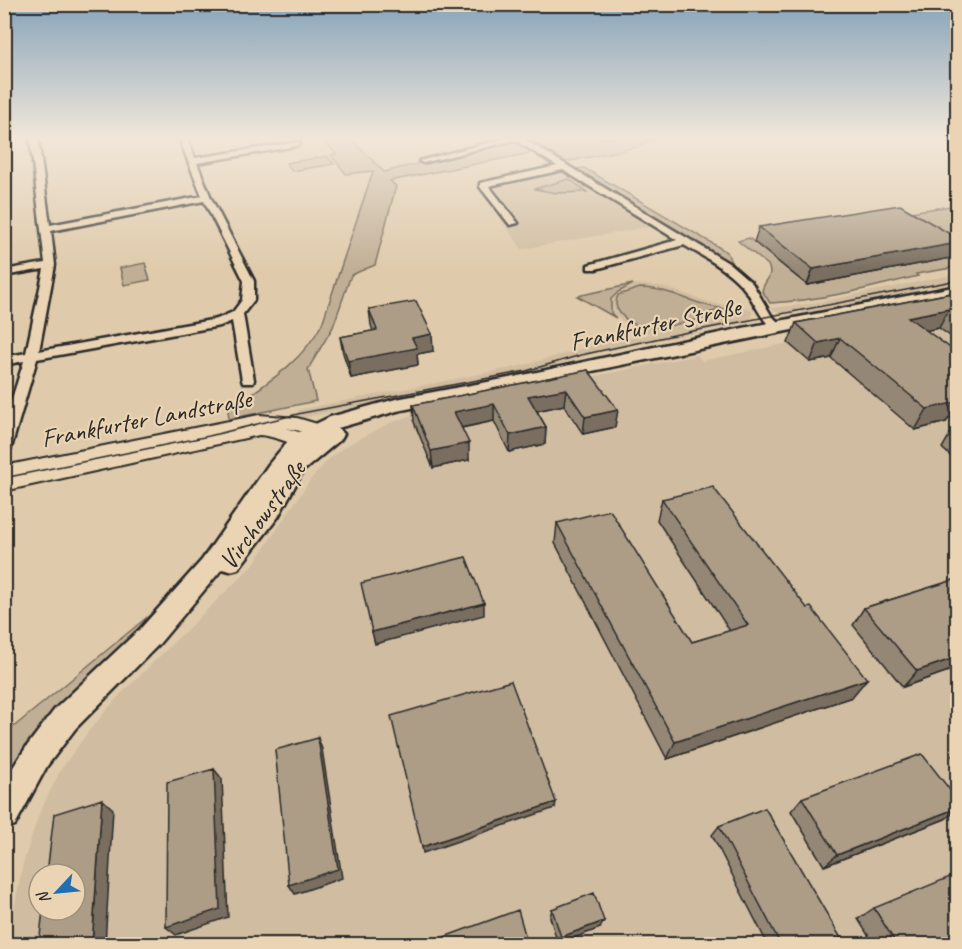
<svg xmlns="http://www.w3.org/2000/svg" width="962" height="949" font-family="Caveat,sans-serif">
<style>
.built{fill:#d0bca0;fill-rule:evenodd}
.green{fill:#c1af95;stroke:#766d60;stroke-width:1.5}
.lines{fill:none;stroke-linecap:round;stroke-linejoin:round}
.minor-casing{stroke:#2b2b2b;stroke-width:5}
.tertiary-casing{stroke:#2b2b2b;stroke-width:4}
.secondary-casing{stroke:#2b2b2b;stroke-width:5}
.minor{fill:#ead4b3;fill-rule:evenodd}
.tertiary{fill:#ead4b3;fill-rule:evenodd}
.secondary{fill:#ead4b3;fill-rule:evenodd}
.tram{stroke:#2b2b2b;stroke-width:1.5}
.wall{fill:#958774;stroke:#2b2b2b;stroke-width:1.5}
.shaded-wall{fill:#796e5e;stroke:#2b2b2b;stroke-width:1.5}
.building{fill:#ad9d87;stroke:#2b2b2b;stroke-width:1.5}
.labels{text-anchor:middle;stroke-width:4.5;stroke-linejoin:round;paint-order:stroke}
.street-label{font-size:26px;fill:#2b2b2b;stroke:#ead4b3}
</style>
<rect width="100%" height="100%" fill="#dfcaab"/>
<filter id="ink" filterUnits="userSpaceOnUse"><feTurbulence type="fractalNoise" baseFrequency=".0167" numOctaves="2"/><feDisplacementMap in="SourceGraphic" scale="12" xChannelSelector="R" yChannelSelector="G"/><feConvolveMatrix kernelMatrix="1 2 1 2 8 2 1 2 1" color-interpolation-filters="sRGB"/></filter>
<g filter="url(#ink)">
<path class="built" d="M558 166 654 226 522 249 475 184Z
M957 274V285L938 288 934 286 916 290 918 292 805 314 802 312 794 313 796 316 780 314 772 308 809 304Z
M633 284 660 286 712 303 752 309V317L749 322 600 352 540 370 300 418 298 410 521 366 595 345 651 334 627 324 611 313 610 303 614 295Z
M957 308V944H7L23 864 39 814 60 771 88 732 118 697 253 565 311 479 327 461 344 447 390 423 422 412 697 355 702 361ZM39 874H75V910H39Z"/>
<path class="green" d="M322 138H350L384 172 515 140 536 152 390 181 396 186 375 265 351 275 333 327 308 369 316 401 229 419 228 410C265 384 300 365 322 324L373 171 346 174 331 155 336 154Z
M525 138H658L640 144 643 146 566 162Z
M327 156 334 164 292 171 286 163Z
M584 168 727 252 732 264 577 169Z
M569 179 587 192 557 193 534 189Z
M957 205V239L911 212Z
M749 238 807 285 955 257 957 258V267L916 274 918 276C870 288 819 301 770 303L762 291C764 279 774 278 768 265L738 241Z
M145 263 150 280 124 285 120 268Z
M633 284 618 292 611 299V313L616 318 577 296Z
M640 288C671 288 695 306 725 309L711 312 714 316C686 321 641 340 620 313 615 307 615 302 618 295Z
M157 609 162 611 5 784V734Z"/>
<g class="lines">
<g class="minor-casing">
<path id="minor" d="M30 138H38L50 225 202 196 179 138H187L195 158 299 142 300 144 296 146 197 163 211 198 254 281V300L243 314 254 380 253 383H243L242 380 232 321 220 326 37 359 11 448 4 453V424L24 361 4 365V357L26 353 44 269 4 276V270L45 263ZM204 201 244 281 242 300 233 312 217 319 39 351 55 265 51 231Z
M506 138H522L730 264 752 283 771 315 782 326 780 328H772C758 316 754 299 742 286 726 268 704 257 684 245L596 269H588V265L677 240 563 170 489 186 518 223 510 225 480 187V183L557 166 515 140 423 163 419 161Z"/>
</g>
<g class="tertiary-casing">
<path id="tertiary" d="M259 415 297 418 324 426 330 443 327 447C304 453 281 436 259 435L4 491 6 478H4V466ZM286 428 310 433 311 436Z"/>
</g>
<g class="secondary-casing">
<path id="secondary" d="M958 286V296L397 411 338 428 344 434 341 439 303 471 278 517 238 569 230 571 222 569 159 644 75 729 47 766 15 825 4 829V781L27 746 55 709 141 628 202 560 269 464 293 435 330 417 396 399 509 378 743 328Z"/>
</g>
<use href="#minor" class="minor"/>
<use href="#tertiary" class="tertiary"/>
<use href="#secondary" class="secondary"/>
<path class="tram" d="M4 478 209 436 302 413 526 371 581 355 688 332 958 280"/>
</g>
<path class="wall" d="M759 227 956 257 807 285 754 242Z
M957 292V341L939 328 926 330 949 418 946 422 915 430 831 358 810 362 788 343 796 323Z
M369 309 433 351 417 354 418 365 351 378 343 353 340 337 373 331 371 325Z
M588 370 615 427 583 434 564 405 537 411 546 427 545 444 509 452 494 421 462 428 469 460 433 468 414 422 413 405Z
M957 430V462L942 448 952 431Z
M662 499 852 697 667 759 555 543 557 523 692 642 730 631 657 520Z
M957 579V668L903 687 853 625 864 608Z
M957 752V763L952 756Z
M802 798 957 799V810L945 819 824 866 791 811Z
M719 826 845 945H768L712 835Z
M874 908 957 945H874L858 919Z
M552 909 600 928 558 944 550 917Z"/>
<path class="shaded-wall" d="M957 243V253L956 257 807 285 813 269Z
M949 309 939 328 898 336 908 317Z
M432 334 433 351 417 354 418 365 351 378 348 361 412 338Z
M840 338 831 358 810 362 818 343Z
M566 389 564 405 527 413 528 396Z
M957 399V416L949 418 946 422 915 430 927 409Z
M494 404V421L455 429 454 412Z
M618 410 615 427 583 434 585 417Z
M546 427 545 444 509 452 510 435Z
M469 443V460L433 468 431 451Z
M484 603V615L375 644 372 632Z
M957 657V668L903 687 917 671Z
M867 679 852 697 667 759 675 742Z
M318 738 322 749 342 878 295 894 289 885Z
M214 769 222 779 228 917 176 935 166 927Z
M102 799 113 809 105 945H92Z
M556 802 555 808 423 853 422 847Z
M957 808V810L945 819 824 866 837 855Z
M604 921 600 928 558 944 561 937Z"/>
<path class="building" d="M900 205 957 238V243L813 269 759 227Z
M957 292V314L949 309 908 317 957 353V399H956L957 401V402L927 409 840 338 818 343 796 323Z
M416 301 432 334 412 338 417 348 348 361 340 337 377 330 369 309Z
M588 370 618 410 585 417 566 389 528 396 546 427 510 435 494 404 454 412 469 443 431 451 413 405Z
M957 430V436L952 431Z
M713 487 807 608 811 607 867 679 675 742 557 523 610 510 692 642 748 625 662 499Z
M466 557 484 603 372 632 361 583Z
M957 579V657L917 671 864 608Z
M511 681 556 802 422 847 391 716Z
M318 738 338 869 289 885 275 750Z
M922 754 957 799V808L837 855 802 798Z
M214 769 220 909 166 927 167 782Z
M102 799 92 945H39L43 910H75V874H47L54 814Z
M765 808 845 945H781L719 826Z
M957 874V945H897L874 908Z
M594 893 604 921 561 937 552 909Z
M518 910 528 945H422Z"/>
</g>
<linearGradient id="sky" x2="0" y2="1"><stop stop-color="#88a4bb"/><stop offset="0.51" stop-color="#f1e7d9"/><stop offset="1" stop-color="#f1e7d9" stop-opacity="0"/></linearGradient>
<rect width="962" height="270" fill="url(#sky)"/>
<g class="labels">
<g class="street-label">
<text transform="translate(655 324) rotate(-12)" y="9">Frankfurter Straße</text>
<text transform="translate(146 418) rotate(-11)" y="9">Frankfurter Landstraße</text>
<text transform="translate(262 515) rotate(-54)" y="9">Virchowstraße</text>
</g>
</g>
<rect width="962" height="949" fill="none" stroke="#ead4b3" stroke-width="24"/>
<rect x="12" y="12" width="938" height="925" fill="none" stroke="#2b2b2b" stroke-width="2" filter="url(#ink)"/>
<g transform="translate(57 892) rotate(244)"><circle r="28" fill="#ead4b3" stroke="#9e907d" stroke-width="1.5"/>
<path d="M0-4.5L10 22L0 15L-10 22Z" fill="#1f6fb2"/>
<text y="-9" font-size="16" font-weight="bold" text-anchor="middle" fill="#2b2b2b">N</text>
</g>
</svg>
